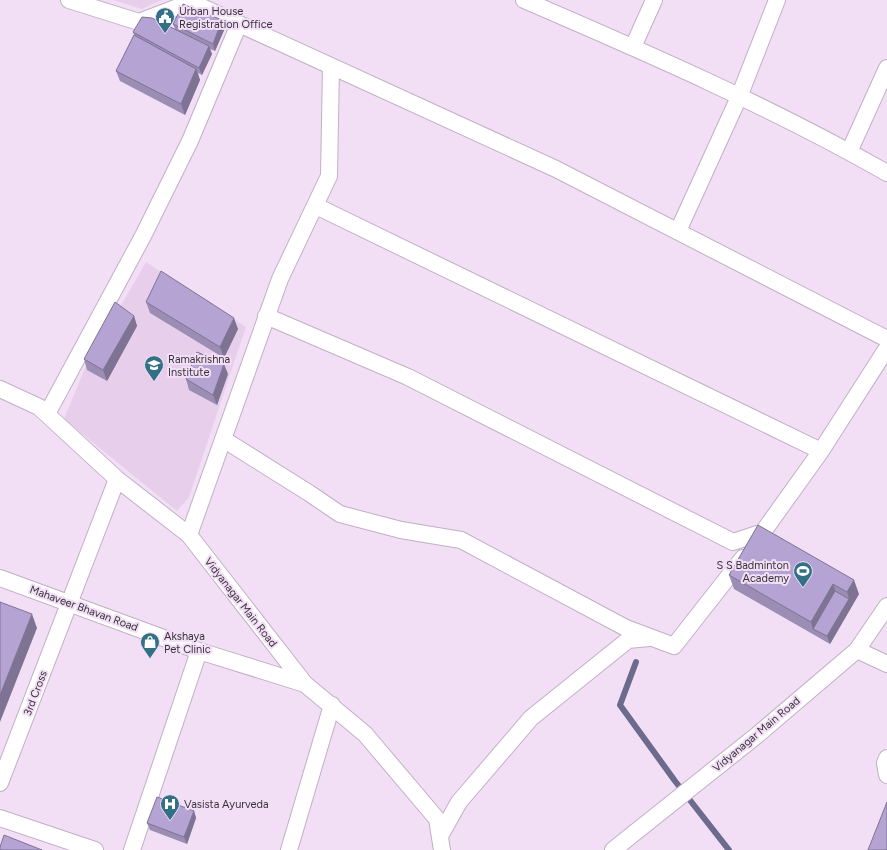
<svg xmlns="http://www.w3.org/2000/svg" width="887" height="850" font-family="Figtree,sans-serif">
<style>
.built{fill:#e7cfec}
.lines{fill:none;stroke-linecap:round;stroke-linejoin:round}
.stream{stroke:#6c6b8e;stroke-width:6}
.minor-casing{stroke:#c1afc5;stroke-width:18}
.minor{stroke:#fff;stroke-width:16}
.wall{fill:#9c8db5}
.shaded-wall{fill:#7f7394}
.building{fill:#b5a4d3;stroke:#7f7394}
.labels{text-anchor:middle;stroke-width:4;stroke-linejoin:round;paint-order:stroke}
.poi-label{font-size:11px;fill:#39323b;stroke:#f2dff6;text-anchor:start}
.street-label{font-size:11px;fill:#39323b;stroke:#f2dff6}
</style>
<rect width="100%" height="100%" fill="#f2dff6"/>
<path class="built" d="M113 0H162L142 9Z
M146 262 246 327 189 497 177 511 64 419 85 368Z"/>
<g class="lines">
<path class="stream" d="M636 662 620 705 675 781 729 850"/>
<g class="minor-casing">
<path id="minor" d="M69 0 139 22 191 2 556 169 887 339
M524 0C647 53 771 107 887 173
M633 47 654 0
M849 152 887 68
M316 206 821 451 887 348
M678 231 739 97 777 0
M266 316 408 377 733 542 763 532 821 451
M0 389 39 407 117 479 189 535 305 684 365 734 437 819 442 850
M47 414 143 236 190 141 239 24
M223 439 309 493 340 514 401 530 461 540 626 628 674 646 743 558
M189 535 280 279 329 176 331 66
M0 578 199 651 305 684
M857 650 887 664
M887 758 885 763 887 775
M0 783 117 479
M0 818 95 850
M440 836 459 802 531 718 628 640 649 638
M132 850 199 651
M289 850 332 705
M613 850 756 736 857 650 887 606"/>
</g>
<use href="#minor" class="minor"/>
</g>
<path class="wall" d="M222 20 225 28 215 51 210 49 212 54 202 75 198 73 200 80 185 115 120 81 116 71 134 35 133 32 175 29 173 24Z
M146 302 238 329 224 358 150 313Z
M134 316 137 326 107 381 87 370 84 359Z
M228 374 217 405 189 390 186 379Z
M758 525 859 594 830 644 734 589 729 575Z
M194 811 196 818 187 844 150 830 147 823Z"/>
<path class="shaded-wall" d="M222 20 225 28 215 51 213 44Z
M209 46 212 54 202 75 199 68Z
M196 69 200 80 185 115 181 104Z
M134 316 137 326 107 381 103 370Z
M234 318 238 329 224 358 220 347Z
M224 364 228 374 217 405 213 395Z
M854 580 859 594 830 644 827 636 849 599 847 592Z
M833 584 838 598 813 629 811 622Z
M32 614 37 628 0 722V695Z
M194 811 196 818 187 844 184 837Z"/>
<path class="building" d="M183 4 222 20 213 44 173 24Z
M142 17 152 18 209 46 199 68 133 32Z
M134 35 196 69 181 104 116 71Z
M161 271 234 318 220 347 146 302Z
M115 302 134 316 103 370 84 359Z
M197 352 224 364 213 395 186 379Z
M758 525 854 580 847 592 833 584 811 622 729 575Z
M835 591 849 599 827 636 813 629Z
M0 602 32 614 0 695Z
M157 797 194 811 184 837 147 823Z
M887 802V850H868Z
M4 835 42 850H0V847Z"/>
<defs>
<g id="civic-pin" transform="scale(1)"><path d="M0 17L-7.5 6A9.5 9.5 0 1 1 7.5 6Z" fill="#327085" stroke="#f2dff6"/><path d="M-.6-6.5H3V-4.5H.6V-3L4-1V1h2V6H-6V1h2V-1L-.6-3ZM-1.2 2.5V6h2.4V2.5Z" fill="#fff"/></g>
<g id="school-pin" transform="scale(1)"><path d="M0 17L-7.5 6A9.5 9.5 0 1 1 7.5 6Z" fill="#327085" stroke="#f2dff6"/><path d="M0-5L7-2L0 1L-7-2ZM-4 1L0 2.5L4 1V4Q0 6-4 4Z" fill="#fff"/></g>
<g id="stadium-pin" transform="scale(1)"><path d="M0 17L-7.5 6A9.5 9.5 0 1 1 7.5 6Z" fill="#327085" stroke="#f2dff6"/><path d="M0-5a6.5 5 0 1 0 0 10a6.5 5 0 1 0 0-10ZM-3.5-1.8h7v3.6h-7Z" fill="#fff"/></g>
<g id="shop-pin" transform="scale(1)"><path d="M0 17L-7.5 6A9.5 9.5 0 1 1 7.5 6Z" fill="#327085" stroke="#f2dff6"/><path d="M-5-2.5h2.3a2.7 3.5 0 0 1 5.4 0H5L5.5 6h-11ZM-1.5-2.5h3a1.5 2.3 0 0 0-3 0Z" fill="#fff"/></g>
<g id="hospital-pin" transform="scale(1)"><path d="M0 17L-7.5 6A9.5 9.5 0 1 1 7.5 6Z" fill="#327085" stroke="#f2dff6"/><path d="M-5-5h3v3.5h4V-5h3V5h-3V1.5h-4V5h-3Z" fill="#fff"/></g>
</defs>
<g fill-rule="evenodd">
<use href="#civic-pin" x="165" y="17"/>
<use href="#school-pin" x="154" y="365"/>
<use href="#stadium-pin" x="803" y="571"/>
<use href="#shop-pin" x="150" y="642"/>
<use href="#hospital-pin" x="170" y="804"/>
</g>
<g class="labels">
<g class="poi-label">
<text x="179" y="15">Urban House<tspan x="179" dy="13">Registration Office</tspan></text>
<text x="168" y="363">Ramakrishna<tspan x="168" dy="13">Institute</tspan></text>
<text x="789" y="569" text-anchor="end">S S Badminton<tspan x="789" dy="13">Academy</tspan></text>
<text x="164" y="640">Akshaya<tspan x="164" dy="13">Pet Clinic</tspan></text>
<text x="184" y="808">Vasista Ayurveda</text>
</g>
<g class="street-label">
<text transform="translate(241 602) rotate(52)" y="4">Vidyanagar Main Road</text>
<text transform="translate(84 608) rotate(20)" y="4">Mahaveer Bhavan Road</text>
<text transform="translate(35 693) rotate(-69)" y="4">3rd Cross</text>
<text transform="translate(756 734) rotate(-40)" y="4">Vidyanagar Main Road</text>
</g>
</g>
</svg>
